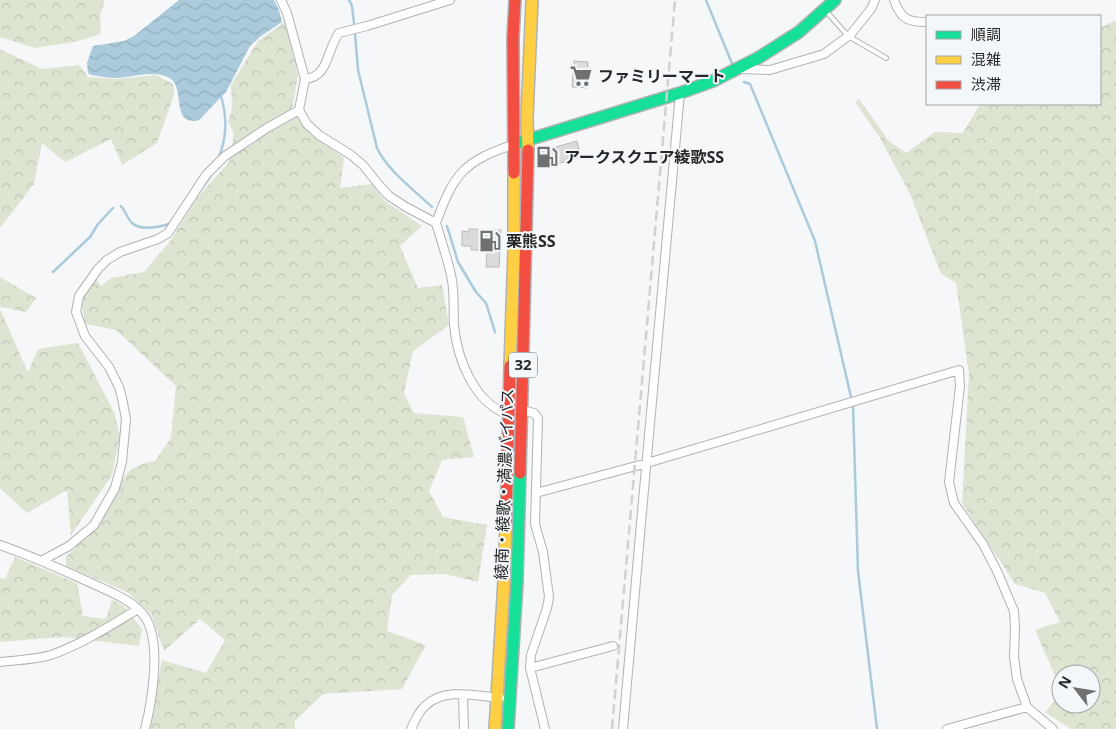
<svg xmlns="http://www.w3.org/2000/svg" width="1116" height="729" font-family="'Open Sans','Noto Sans JP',sans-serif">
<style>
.forest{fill:url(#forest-crowns)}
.water{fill:url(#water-waves)}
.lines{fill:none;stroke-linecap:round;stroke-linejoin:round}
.stream{stroke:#abcadb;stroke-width:2.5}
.building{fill:#dbdbdb;stroke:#b8b9ba}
.lane-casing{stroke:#b1b2b4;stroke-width:6}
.street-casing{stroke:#b1b2b4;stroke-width:10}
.fast-casing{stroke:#b1b2b4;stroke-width:14}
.slow-casing{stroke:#b1b2b4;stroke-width:14}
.jam-casing{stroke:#b1b2b4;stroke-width:14}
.lane{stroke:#fefefe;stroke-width:4}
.street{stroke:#fefefe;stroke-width:8}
.fast{stroke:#16e098;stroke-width:11}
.slow{stroke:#ffcf43;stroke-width:11}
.jam{stroke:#f24e42;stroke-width:11}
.rail{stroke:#d0d1d1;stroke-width:2.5;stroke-dasharray:10 5;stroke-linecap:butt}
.labels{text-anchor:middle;stroke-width:4;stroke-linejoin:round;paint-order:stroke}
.shield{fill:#f4f7fa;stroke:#646567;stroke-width:1}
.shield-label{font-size:15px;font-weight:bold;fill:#262728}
.poi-label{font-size:16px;font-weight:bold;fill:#262728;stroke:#f4f7fa;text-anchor:start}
.street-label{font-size:16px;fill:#262728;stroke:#f4f7fa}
</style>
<defs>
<pattern id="forest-crowns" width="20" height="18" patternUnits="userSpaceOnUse" patternTransform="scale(1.25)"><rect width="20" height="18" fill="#dee4d2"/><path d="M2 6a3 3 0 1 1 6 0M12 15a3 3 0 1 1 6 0" fill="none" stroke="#bec4b4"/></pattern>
<pattern id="water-waves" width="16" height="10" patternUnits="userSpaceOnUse" patternTransform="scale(1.25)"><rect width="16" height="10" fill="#abcadb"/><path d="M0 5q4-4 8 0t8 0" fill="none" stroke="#93aebc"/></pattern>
</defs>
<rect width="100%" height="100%" fill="#f5f7f9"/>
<path class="forest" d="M0 0H105L100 15 101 34 75 42 35 48 0 37Z
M1116 20V729H1071L1045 712 1061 694V704H1091V674H1061V690L1035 630 1060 622 1045 593 1015 584 962 503 969 374 956 283 941 274 910 194 880 138 855 102 859 99 889 141 906 153 935 132 963 133 980 104H1100V28Z
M285 22 298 75 292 109 314 136 344 158 340 188 372 184 385 201 422 226 400 246 418 288 442 285 449 325 413 351 404 393 414 413 463 417 474 457 442 460 429 491 443 517 487 525 478 582 445 574 411 575 392 595 387 631 426 645 402 689 323 694 295 721V729H149L162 660 206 673 225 640 200 619 164 651 151 614 127 592 66 566V557C78 544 96 529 105 514 122 488 117 467 155 461L171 438 176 386 116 330 85 324 81 300 94 276 101 286 111 278 144 272 171 240 197 198 229 162 234 134 228 121 232 109 231 85 258 41Z
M0 49 42 69 79 65 88 77 117 79 156 75 173 84 174 95 157 143 122 165 111 139 65 162 42 143 34 184 0 228Z
M0 277 36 298 26 312 0 307Z
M0 309 28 372 38 349 78 343 114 412 120 436 112 475 71 535 67 490 27 513 0 488Z
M15 557 77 583 83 616 106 619 112 600 123 605 142 629 139 646 63 637 0 642V578L5 579Z"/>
<path class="water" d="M179 0H274L279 10 282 22 261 36 250 46 226 92 199 120C171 127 185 89 171 79 156 69 134 77 118 78 109 78 99 76 91 75L88 73 87 63 93 46 124 41 134 36Z"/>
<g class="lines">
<path class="stream" d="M349 0 352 6 354 23
M706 0 733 66
M355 33 358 70 377 148C388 171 413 189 432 207
M744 82 750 84 815 241 851 397
M219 157C227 137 227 116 221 96
M199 192 210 177
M121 206C125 211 128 219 132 223 140 231 162 227 171 223
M447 226 458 262 476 292 486 303 495 332
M53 272 90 237 98 224 113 208
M853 406 858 571 877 729"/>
</g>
<path class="building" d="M574 61 588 62 587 88 572 87Z
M577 141 581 157 543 168 542 151Z
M469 229 501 230 499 267H486L487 250H471V246H462V231L469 232Z"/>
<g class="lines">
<g class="lane-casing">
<path id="lane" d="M826 11 848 36 886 58"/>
</g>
<g class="street-casing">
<path id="street" d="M281 0 287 13 305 79 299 110 307 124 319 135 351 155 363 165 379 185 389 196 406 207 436 223C441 240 447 257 451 275 455 291 453 308 454 325 457 359 474 403 509 415
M894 0C901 19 907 22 927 22
M739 69 770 70 824 54 851 34 871 9 875 0
M305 79C329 77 327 49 339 33L367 26 450 0
M436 223C454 173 464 161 515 144
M522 410 534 413 538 418 535 524 543 552 549 597 547 608 531 655 530 668
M536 493 647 463 959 370 960 386 949 482 954 503 983 544 997 571 1014 611 1015 627 1014 657 1017 679 1027 707 1053 729
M0 545C31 556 61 569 91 583 110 592 133 600 145 617 162 643 152 701 145 729
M43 560 69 546 94 525 115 488 122 462 126 419 122 398 119 387 109 367 85 336 76 312 79 296 98 269 107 260 120 252 158 239 168 233 206 175 225 156 267 128 299 110
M0 662C17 660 34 660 51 655 82 644 110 626 138 609
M463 695 464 729
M411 729C415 721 418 712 425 706 444 687 477 696 500 698
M545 729 530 668 613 646
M623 729C642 517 659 305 680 93
M947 729 1027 707"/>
</g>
<g class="fast-casing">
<path id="fast" d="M521 142 680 93 713 81 758 58 799 32 835 0
M508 729 517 582 520 473"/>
</g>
<g class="slow-casing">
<path id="slow" d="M528 150 527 118 532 0
M510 366 514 250V173
M495 729 504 581 506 522"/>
</g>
<g class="jam-casing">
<path id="jam" d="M514 173 513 38 515 0
M520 473 528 150
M506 522 510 366"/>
</g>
<use href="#lane" class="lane"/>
<use href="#street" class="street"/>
<use href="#fast" class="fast"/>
<use href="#slow" class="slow"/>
<use href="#jam" class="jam"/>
<path class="rail" d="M612 729 675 0"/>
</g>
<defs>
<g id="supermarket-bare" transform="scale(1.725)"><path d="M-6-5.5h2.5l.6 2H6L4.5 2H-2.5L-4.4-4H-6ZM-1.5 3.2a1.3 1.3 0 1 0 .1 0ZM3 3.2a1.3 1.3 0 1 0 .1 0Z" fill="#6e7071" stroke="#f4f7fa" stroke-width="2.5" paint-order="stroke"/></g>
<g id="fuel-bare" transform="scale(1.725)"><path d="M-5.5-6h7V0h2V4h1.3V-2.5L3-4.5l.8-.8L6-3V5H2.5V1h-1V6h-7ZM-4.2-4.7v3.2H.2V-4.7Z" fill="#6e7071" stroke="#f4f7fa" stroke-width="2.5" paint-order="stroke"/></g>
</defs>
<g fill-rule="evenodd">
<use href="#supermarket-bare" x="581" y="76"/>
<use href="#fuel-bare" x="547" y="157"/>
<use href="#fuel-bare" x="490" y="241"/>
</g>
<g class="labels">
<rect class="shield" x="509" y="352.5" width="28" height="25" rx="4"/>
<g class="shield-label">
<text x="523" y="370">32</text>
</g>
<g class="poi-label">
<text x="598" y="82">ファミリーマート</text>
<text x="564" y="163">アークスクエア綾歌SS</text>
<text x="506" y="247">栗熊SS</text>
</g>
<g class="street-label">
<text transform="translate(504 484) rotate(-88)" y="6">綾南・綾歌・満濃バイパス</text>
</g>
</g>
<rect x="926" y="15" width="175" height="90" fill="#f4f7fa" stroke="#a2a4a6"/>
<rect x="936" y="31" width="25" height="8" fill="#16e098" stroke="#a2a4a6"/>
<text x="971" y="40" font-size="15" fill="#262728">順調</text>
<rect x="936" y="56" width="25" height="8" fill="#ffcf43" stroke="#a2a4a6"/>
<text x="971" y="65" font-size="15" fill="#262728">混雑</text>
<rect x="936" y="81" width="25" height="8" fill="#f24e42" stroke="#a2a4a6"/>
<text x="971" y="90" font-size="15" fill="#262728">渋滞</text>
<g transform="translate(1076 689) rotate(301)"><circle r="24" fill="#f4f7fa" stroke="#a2a4a6"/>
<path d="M0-4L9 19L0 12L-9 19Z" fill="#6e7071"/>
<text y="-8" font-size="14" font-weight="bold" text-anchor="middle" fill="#262728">N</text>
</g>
</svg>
